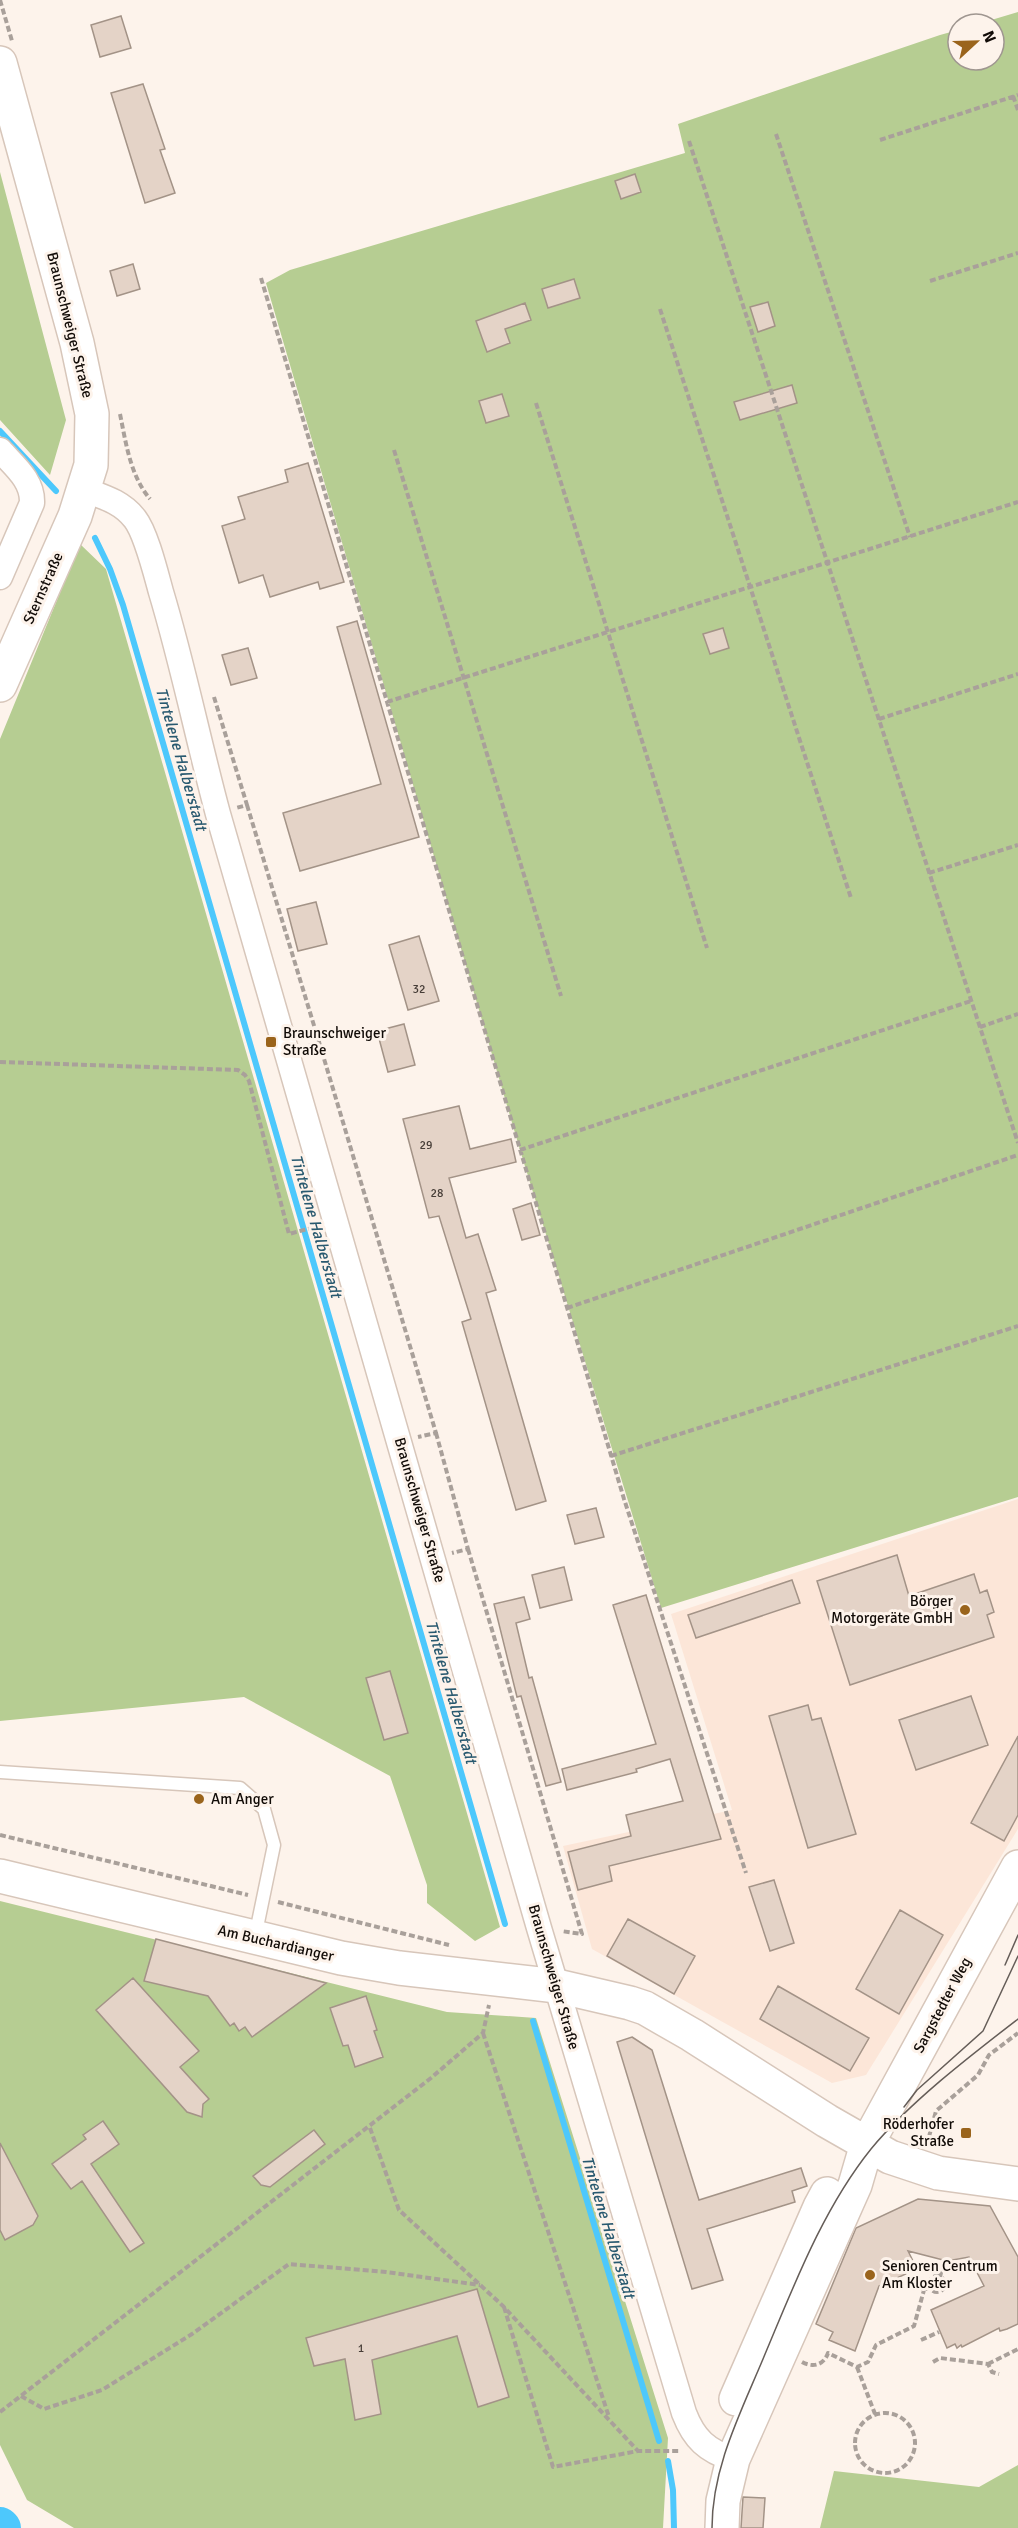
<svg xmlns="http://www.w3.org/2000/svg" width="1018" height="2528" font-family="Signika,sans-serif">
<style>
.commercial{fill:#fce6d8}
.green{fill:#b6cd92}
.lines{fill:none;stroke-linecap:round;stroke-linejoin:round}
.stream{stroke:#4dc8fc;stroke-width:6}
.river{stroke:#4dc8fc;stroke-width:38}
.building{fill:#e4d3c7;stroke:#a39387;stroke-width:1.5}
.lane-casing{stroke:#d7c6ba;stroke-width:15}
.street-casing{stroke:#d7c6ba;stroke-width:27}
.secondary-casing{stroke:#d7c6ba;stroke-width:36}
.primary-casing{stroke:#d7c6ba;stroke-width:36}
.path{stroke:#a9a09a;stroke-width:4;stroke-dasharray:6 3;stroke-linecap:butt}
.lane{stroke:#fff;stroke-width:12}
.street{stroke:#fff;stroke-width:24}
.secondary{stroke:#fff;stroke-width:33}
.primary{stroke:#fff;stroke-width:33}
.tram{stroke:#655d58;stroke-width:1.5}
.poi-dot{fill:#9a641c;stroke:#fdf3eb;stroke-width:2}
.labels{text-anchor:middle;stroke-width:6;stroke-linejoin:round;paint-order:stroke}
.number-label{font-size:12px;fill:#463d37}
.street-label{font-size:15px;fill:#110b07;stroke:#fdf3eb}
.poi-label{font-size:15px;fill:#110b07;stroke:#fdf3eb;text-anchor:start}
.water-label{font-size:16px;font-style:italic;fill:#28596f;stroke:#fdf3eb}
</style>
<rect width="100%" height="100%" fill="#fdf3eb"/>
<path class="commercial" d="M1018 1499V1829L866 2075 832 2083 592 1949 563 1846 732 1810 671 1614Z"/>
<path class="green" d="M1018 12V1497L661 1608 520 1150 266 283 290 270 685 153 678 124 940 35 958 30V60H994V24H978Z
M0 172 66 420 50 475 0 420Z
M80 544 106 569 500 1927 475 1941 427 1903V1885L390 1776 244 1697 0 1721V739Z
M0 1901 447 2012 536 2018 668 2438 663 2528H74L27 2500 0 2445Z
M1018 2465V2528H820L834 2471 979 2487Z"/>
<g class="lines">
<path class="stream" d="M0 431 56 491
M95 538 110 569 123 605 505 1924
M533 2021 659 2441
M668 2461 673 2490 674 2528"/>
<path class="river" d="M0 2526 2 2528"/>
</g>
<path class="building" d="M121 16 131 48 100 57 91 25Z
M143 84 165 149 160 150 175 193 145 203 111 93Z
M635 174 641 192 621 199 615 181Z
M133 264 140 289 117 296 110 271Z
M574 279 580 298 548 308 542 289Z
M768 302 775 326 758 332 750 307Z
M525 303 531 320 505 329 510 343 487 352 476 321Z
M792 385 797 403 740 420 734 402Z
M502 394 509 416 486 423 479 401Z
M308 463 344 582 320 589 318 582 270 597 263 575 239 583 222 526 245 519 238 497 288 482 285 470Z
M357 621 419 837 300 871 283 813 381 784 337 627Z
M723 628 729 648 710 654 703 634Z
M248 648 257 678 231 685 222 655Z
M316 902 327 944 298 951 287 909Z
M419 936 439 1001 408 1010 389 945Z
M404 1024 415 1065 388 1072 377 1031Z
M459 1106 470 1149 511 1139 516 1162 449 1178 466 1238 478 1234 496 1290 486 1293 546 1501 516 1510 462 1322 471 1319 439 1216 429 1218 403 1119Z
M531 1203 540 1235 522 1240 513 1209Z
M596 1508 604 1537 575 1544 567 1515Z
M897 1555 909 1596 974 1574 980 1593 987 1590 994 1612 987 1615 994 1637 850 1685 817 1581Z
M564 1567 572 1600 540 1608 532 1575Z
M792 1580 800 1603 696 1638 688 1615Z
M646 1595 721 1839 609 1866 612 1881 578 1890 568 1852 631 1836 626 1815 683 1801 670 1759 636 1769 637 1772 567 1790 562 1769 656 1744 613 1605Z
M524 1597 530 1619 516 1623 529 1678 532 1677 561 1782 546 1786 521 1696 517 1697 494 1604Z
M390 1671 408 1733 384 1740 366 1678Z
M971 1696 988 1745 916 1770 899 1720Z
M808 1705 812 1720 821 1718 856 1834 808 1848 769 1716Z
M1018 1736V1815L1004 1841 971 1823Z
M774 1880 794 1943 770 1951 749 1887Z
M900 1910 943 1935 899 2014 856 1989Z
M628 1919 695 1956 674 1994 607 1956Z
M156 1939 326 1983 252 2037 245 2027 239 2031 234 2023 230 2026 208 1996 144 1981Z
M133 1978 199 2051 180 2067 209 2099 203 2104 202 2117 187 2112 96 2010Z
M778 1986 869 2038 850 2071 760 2019Z
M366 1996 377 2030 374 2031 383 2057 355 2067 348 2045 343 2046 330 2008Z
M632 2037 652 2050 699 2200 801 2168 807 2186 792 2191 795 2202 707 2229 723 2280 692 2289 617 2042Z
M103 2121 119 2144 91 2164 144 2243 130 2252 82 2181 71 2189 52 2164 86 2139 83 2135Z
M314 2130 325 2144 270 2187 261 2185 253 2176Z
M0 2143 38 2216 33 2225 5 2240 0 2230Z
M918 2199 990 2206 1018 2257V2324L1007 2329 1000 2331 999 2328 962 2347 961 2345 957 2348 955 2344 947 2348 931 2310 984 2286 969 2257 947 2261 908 2251 917 2269 879 2286 855 2351 829 2340 833 2332 816 2324 856 2228Z
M477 2289 509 2397 478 2407 457 2336 372 2360 381 2414 355 2420 345 2359 314 2366 306 2338Z
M743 2497 765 2498 763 2528H741Z"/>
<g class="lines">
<g class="lane-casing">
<path id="lane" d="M0 1772 240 1788 264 1809 274 1845 255 1937"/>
</g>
<g class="street-casing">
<path id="street" d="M0 450C14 466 33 480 32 503L0 577
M85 490C104 497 122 502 135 519 146 533 156 574 161 592 183 665 198 740 218 814L539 1928 684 2413C694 2439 707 2451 733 2459"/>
</g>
<g class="secondary-casing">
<path id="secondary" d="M0 1876 341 1958 399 1968 557 1986 630 2003 645 2008 692 2035 827 2121 890 2157 938 2173 1018 2184
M736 2399 820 2207 827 2194
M722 2528 723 2501 733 2459 855 2185 867 2144 1018 1867"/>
</g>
<g class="primary-casing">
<path id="primary" d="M0 63 77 343 92 414 91 465 75 516 0 685"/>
</g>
<path class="path" d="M0 0 12 41
M1013 96 1018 110
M776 134 910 537
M880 140 1018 95
M689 141 1018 1143
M261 278 624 1499 746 1873
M930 281 1018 253
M660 309 851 898
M536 403 707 948
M120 414C126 443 130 475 150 499
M394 450 561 996
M214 697 247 805 236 808
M387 702 1018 502
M879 719 1018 674
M247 805 319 1042 308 1046
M929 873 1018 845
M980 1027 1018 1014
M319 1042 436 1433 418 1437
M0 1062 238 1070 245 1075 249 1081 289 1234 315 1227
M520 1150 971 1001
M567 1308 1018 1155
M436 1433 468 1549 452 1553
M611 1456 1018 1326
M468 1549 582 1934 561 1931
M0 1835 248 1895
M278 1902 449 1945
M483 2033 609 2417
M370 2128 399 2210 503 2306 638 2451
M927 2144 936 2111 978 2075 989 2055 1018 2033
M929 2284a8 8 0 1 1 16 0a8 8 0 1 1-16 0Z
M940 2277 944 2260
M896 2280 924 2290 930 2287
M504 2307 553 2467 638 2451H680
M921 2340 939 2332
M802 2362C813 2368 824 2365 828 2353L857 2367 868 2362 876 2345 914 2326 924 2290
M933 2362 940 2358 988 2364 992 2372 999 2374
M988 2364 1018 2349
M857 2367 875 2414
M21 2396 44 2409 102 2390 192 2334 289 2264 386 2272 480 2285
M0 2412 431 2078 483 2033 489 2005
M855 2443a30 30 0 1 1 60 0a30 30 0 1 1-60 0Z"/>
<use href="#lane" class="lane"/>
<use href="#street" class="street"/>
<use href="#secondary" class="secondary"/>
<use href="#primary" class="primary"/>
<path class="tram" d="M1005 1965 1018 1935
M904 2107 917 2090 983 2031 1018 1956
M712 2528C712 2468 740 2414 763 2359 793 2288 822 2210 871 2149 910 2102 970 2056 1018 2019"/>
</g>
<g class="poi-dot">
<rect x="265" y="1036" width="12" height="12" rx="3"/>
<circle cx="965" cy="1610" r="6"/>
<circle cx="199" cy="1799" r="6"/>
<rect x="960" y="2127" width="12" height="12" rx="3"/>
<circle cx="870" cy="2275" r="6"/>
</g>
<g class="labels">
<g class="number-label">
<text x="419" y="993">32</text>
<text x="426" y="1149">29</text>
<text x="437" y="1197">28</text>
<text x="361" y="2352">1</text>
</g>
<g class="street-label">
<text transform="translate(70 325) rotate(76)" y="5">Braunschweiger Straße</text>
<text transform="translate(43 588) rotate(-66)" y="5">Sternstraße</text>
<text transform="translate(420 1510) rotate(74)" y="5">Braunschweiger Straße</text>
<text transform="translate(276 1943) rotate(13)" y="5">Am Buchardianger</text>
<text transform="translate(554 1977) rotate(74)" y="5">Braunschweiger Straße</text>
<text transform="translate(942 2005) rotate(-62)" y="5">Sargstedter Weg</text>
</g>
<g class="poi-label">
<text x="283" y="1038">Braunschweiger<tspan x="283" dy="17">Straße</tspan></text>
<text x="953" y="1606" text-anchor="end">Börger<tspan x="953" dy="17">Motorgeräte GmbH</tspan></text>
<text x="211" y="1804">Am Anger</text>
<text x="954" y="2129" text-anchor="end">Röderhofer<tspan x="954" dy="17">Straße</tspan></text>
<text x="882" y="2271">Senioren Centrum<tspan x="882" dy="17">Am Kloster</tspan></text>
</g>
<g class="water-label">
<text transform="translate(182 759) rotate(74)" y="6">Tintelene Halberstadt</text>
<text transform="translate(317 1226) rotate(74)" y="6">Tintelene Halberstadt</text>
<text transform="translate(452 1692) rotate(74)" y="6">Tintelene Halberstadt</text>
<text transform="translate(609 2227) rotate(73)" y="6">Tintelene Halberstadt</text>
</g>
</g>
<g transform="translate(976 42) rotate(68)"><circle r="28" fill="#fdf3eb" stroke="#9f9690" stroke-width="1.5"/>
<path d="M0-4.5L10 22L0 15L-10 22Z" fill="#9a641c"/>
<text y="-9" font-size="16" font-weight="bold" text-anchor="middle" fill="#110b07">N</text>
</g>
</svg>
